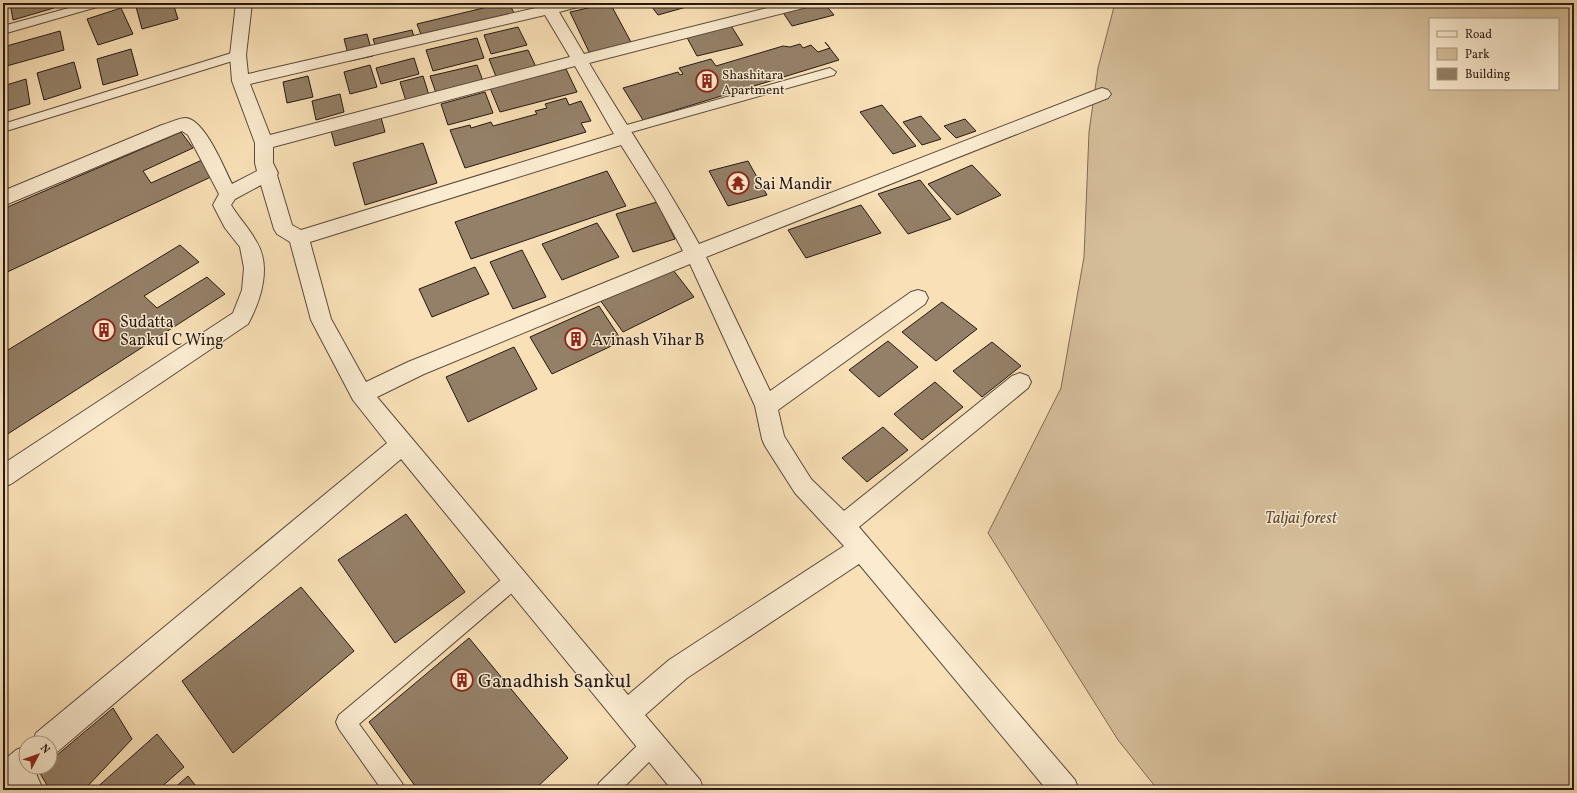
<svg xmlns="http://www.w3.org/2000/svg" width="1577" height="793" font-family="Vollkorn,serif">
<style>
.green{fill:#d5be9a;stroke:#7e6b56;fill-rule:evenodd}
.building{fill:#948068;stroke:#261813}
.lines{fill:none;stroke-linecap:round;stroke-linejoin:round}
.service-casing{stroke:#5b4a3c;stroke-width:2}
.minor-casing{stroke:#5b4a3c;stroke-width:2}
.service{fill:#fbebd0;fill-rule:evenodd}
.minor{fill:#fbebd0;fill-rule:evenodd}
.labels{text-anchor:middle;stroke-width:3;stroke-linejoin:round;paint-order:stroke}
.far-poi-label{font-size:13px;fill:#261813;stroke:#fbebd0;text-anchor:start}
.poi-label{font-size:16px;fill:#261813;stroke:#fbebd0;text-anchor:start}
.park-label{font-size:16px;font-style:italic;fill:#5b4a3c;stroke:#fbebd0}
.near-poi-label{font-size:19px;fill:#261813;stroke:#fbebd0;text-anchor:start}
</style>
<rect width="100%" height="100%" fill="#f9e0b6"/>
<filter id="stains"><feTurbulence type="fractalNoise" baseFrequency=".005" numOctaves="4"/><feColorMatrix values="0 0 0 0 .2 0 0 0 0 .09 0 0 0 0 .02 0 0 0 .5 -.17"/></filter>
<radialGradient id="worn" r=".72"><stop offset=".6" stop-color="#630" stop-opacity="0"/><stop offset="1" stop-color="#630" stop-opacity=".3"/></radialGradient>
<path class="green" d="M1115 3H1574V790H1158L1118 740 988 533 1061 388 1084 257 1089 132 1098 68ZM1430 19H1558V89H1430Z"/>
<path class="building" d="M10 3H53L54 8 13 20Z
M135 3H173L178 19 142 29Z
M504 3H509L516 17 423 40 417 24Z
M610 3 632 44 590 54 570 12Z
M649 3H697V4L658 15Z
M815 3H824L834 15 792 26 782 11Z
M121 8 133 34 98 45 87 19Z
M730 24 743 45 697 56 685 34Z
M518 27 527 45 491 54 484 35Z
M412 30 415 41 377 50 373 39Z
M60 31 64 50 3 67V47Z
M367 34 373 56 350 61 344 39Z
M477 38 484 58 433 71 426 50Z
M825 42 839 60 643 120 623 88 678 72 680 75 683 74 679 68 711 59 716 66 783 46 790 47 800 44 803 48 811 45 818 52 830 48Z
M131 49 138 75 103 85 97 59Z
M528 50 537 69 497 79 489 59Z
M414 58 419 74 381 84 376 68Z
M74 62 81 88 44 100 37 73Z
M370 65 377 87 350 94 344 72Z
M477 65 483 81 436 93 430 76Z
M566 69 577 92 500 112 490 88Z
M308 76 313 97 287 103 283 82Z
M423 76 429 95 406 101 400 82Z
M26 79 30 104 3 112V86Z
M485 92 493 113 448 125 441 104Z
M340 94 344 112 316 120 312 101Z
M566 98 569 105 581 101 591 121 581 123 586 132 465 168 450 130 470 125 471 128 491 122 493 126 537 114 535 111 547 108 545 104Z
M882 105 916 146 893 154 860 112Z
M380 114 385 132 335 146 330 127Z
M921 116 941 139 922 145 903 122Z
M965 119 976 131 956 138 944 126Z
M181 132 193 148 143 171 151 183 202 160 213 176 3 274V209Z
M423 143 437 183 365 205 353 163Z
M748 161 767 195 728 206 709 171Z
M972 165 1001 195 957 215 928 184Z
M607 171 626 206 471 259 455 222Z
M920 180 951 219 908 234 878 194Z
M657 202 675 239 633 252 616 214Z
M861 205 881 233 806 258 788 230Z
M597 223 619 257 562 280 542 244Z
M180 245 199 262 144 296 157 308 207 277 225 294 3 437V353Z
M522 250 546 297 513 309 490 262Z
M670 266 694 297 623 332 600 300Z
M475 267 489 294 432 317 419 289Z
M942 302 977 329 936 361 902 332Z
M599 306 622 341 552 374 530 337Z
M888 341 918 367 879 397 849 370Z
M992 342 1021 366 982 397 953 371Z
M514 347 537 389 468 422 446 377Z
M935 382 963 407 922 440 894 414Z
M883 427 908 450 867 482 842 458Z
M406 514 465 592 395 643 338 560Z
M301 587 354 651 233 753 182 681Z
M469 638 568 758 534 790H418L369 722Z
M113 708 132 739 84 790H50L38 770 42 767H50V761Z
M157 734 184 767 158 790H94Z
M188 776 199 790H172Z"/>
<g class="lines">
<g class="service-casing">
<path id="service" d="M87 3H106L104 5 3 34V26Z
M238 51 242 52 244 55 242 58 3 132V124Z
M830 68 836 72 834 75 621 135 616 134 615 131 616 128Z
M514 571 520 574 523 580 520 586 359 724 402 783 405 790H382L339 729 336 722 339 715 508 574Z
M652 735 659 738 662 745 659 752 621 790H596L599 783 645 738Z"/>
</g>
<g class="minor-casing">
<path id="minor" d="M236 3H252L246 55 248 74 540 7 538 3H585L582 6 559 12 584 54 787 3H814L811 6 589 63C625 124 665 182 699 244L1096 90 1102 88 1108 90 1111 94 1108 98 706 257 770 391 911 292 918 290 925 292 928 298 925 304 778 410 784 436 811 479 844 511 1012 376 1020 373 1028 376 1031 382 1028 388 859 527 1075 780 1079 790H1047L859 564 687 678 645 715 700 780 704 790H672L401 459 56 753 50 755V743H32L36 733 387 443 353 400 311 320 290 242 277 234 274 229 261 185 235 199 231 205C239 218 249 228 256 241 272 266 261 300 248 324L11 484 3 487V464L233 313 242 290 244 268 240 247 225 228 213 205 219 194 188 135 182 131 3 206V191L162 125C169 123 179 118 186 118 205 120 224 168 232 184L257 171 255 163V143L232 81 230 55ZM545 15 570 57 270 135 250 84ZM575 66 614 134 301 230 292 225 277 175 278 173 273 163V147ZM621 145 655 199 683 251 408 362 366 382 331 319 310 242ZM690 264 755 406 762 439 765 446 795 493 844 546 669 660 628 695 377 397 424 374Z
M26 746V767H37L35 771 43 790H14V789L3 790V761L16 750Z"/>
</g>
<use href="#service" class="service"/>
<use href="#minor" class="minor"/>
</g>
<defs>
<g id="building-ring" transform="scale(1.15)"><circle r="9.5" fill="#fbebd0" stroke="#8f2418" stroke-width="1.5"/><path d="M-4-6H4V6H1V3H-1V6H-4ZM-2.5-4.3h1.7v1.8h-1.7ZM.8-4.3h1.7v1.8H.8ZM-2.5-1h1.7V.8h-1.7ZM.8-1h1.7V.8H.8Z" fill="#8f2418"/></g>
<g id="temple-ring" transform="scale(1.15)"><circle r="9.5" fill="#fbebd0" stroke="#8f2418" stroke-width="1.5"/><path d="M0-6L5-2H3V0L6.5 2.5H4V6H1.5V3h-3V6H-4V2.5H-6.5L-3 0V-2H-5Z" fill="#8f2418"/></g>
</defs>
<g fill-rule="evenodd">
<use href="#building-ring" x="707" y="81"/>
<use href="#temple-ring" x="738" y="183"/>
<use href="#building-ring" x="104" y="330"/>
<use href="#building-ring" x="576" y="339"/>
<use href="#building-ring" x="462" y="680"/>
</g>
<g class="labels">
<g class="far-poi-label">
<text x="722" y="79">Shashitara<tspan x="722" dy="15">Apartment</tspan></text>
</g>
<g class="poi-label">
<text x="754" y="189">Sai Mandir</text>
<text x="120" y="327">Sudatta<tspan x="120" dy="18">Sankul C Wing</tspan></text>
<text x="592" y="345">Avinash Vihar B</text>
</g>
<g class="park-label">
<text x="1301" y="523">Taljai forest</text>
</g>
<g class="near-poi-label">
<text x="478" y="687">Ganadhish Sankul</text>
</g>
</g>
<rect width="1577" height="793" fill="none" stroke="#f9e0b6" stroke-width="16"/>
<rect x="4" y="4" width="1569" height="785" fill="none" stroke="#261813" stroke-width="2"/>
<rect x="8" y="8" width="1561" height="777" fill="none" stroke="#261813"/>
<rect x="1429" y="18" width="130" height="72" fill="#fbebd0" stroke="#a69784"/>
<rect x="1437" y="31" width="20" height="6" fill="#fbebd0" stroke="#a69784"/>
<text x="1465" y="38" font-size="12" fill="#261813">Road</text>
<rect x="1437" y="48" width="20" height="12" fill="#d5be9a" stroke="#a69784"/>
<text x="1465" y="58" font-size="12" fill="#261813">Park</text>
<rect x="1437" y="68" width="20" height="12" fill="#948068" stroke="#a69784"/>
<text x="1465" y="78" font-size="12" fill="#261813">Building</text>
<g transform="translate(38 755) rotate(49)"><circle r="19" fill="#fbebd0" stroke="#a69784"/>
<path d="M0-3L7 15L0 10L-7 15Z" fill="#8f2418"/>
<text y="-6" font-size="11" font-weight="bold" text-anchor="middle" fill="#261813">N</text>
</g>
<rect width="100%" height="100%" filter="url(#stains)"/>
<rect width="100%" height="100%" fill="url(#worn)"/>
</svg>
